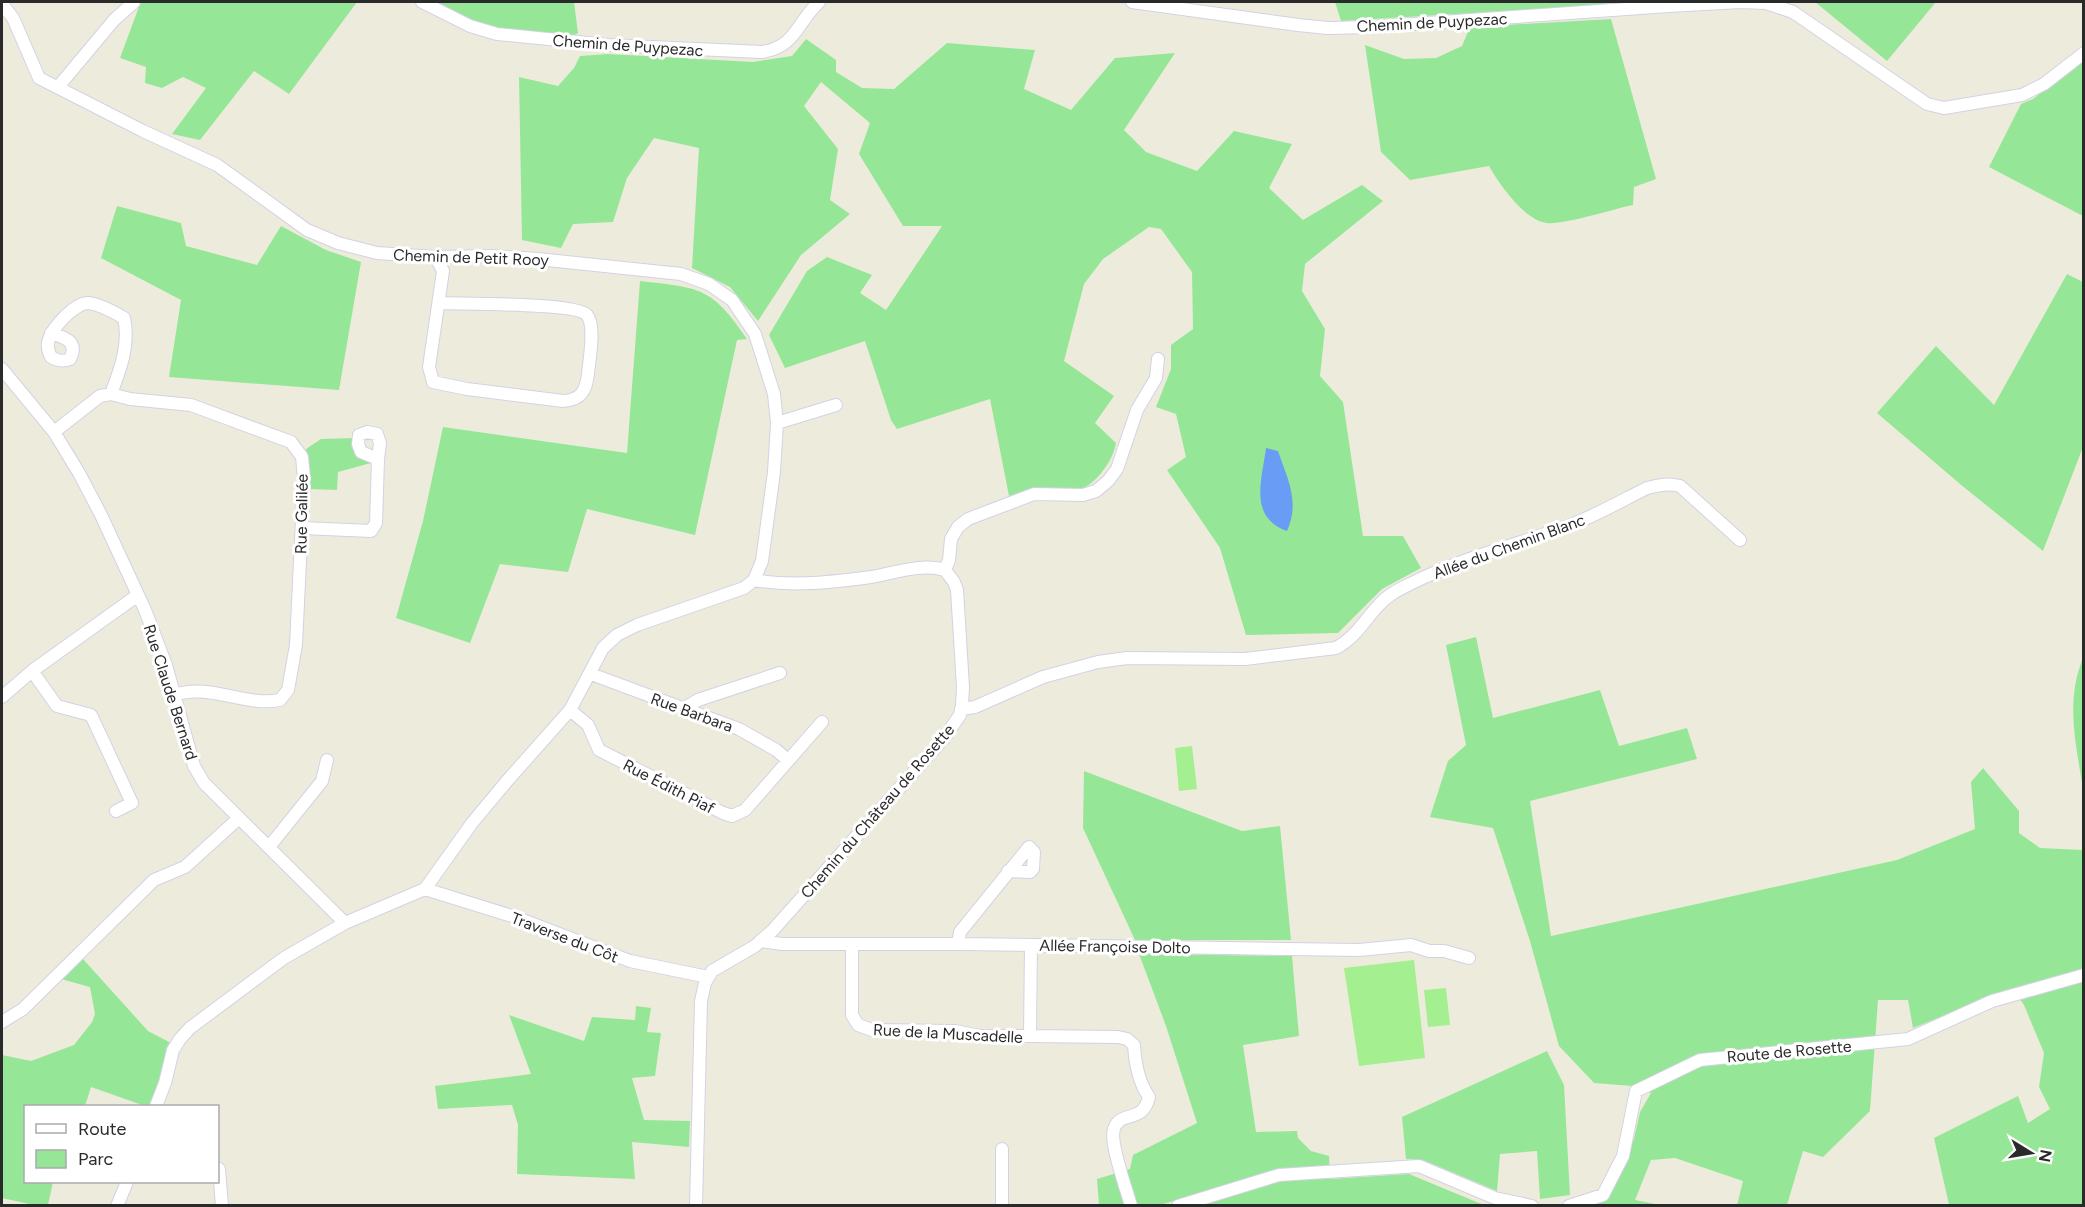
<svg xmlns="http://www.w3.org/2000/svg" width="2085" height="1207" font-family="Figtree,sans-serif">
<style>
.green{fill:#95e797}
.pitch{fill:#a4ef90}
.water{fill:#699df5}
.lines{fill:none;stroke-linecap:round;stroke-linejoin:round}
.minor-casing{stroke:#d4d1e4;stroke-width:14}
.minor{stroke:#fff;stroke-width:12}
.labels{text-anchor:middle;stroke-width:6;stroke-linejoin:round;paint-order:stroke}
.street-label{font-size:16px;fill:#2a2a2a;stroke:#fff}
</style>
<rect width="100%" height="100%" fill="#edecdc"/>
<path class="green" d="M139 2H357L289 94 254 71 200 140 172 134 206 88 183 77 162 88 145 83 146 67 120 58 140 4Z
M432 2H574L578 33 573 36 507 31 472 22Z
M1335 2H1607V5L1341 21Z
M1815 2H1936L1887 61Z
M1611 19 1656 179 1634 187 1633 205C1613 209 1564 225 1547 223 1525 221 1499 184 1489 166L1410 180 1381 152 1365 45 1404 59 1436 58 1462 46 1470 27Z
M806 39 836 60V72L862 88 894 89 947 43 1035 50 1024 89 1071 110 1115 58 1175 53 1124 130 1146 152 1197 171 1234 131 1292 144 1269 188 1303 220 1362 185 1383 201 1305 264 1302 291 1325 329 1320 376 1343 402 1363 536H1403L1421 568 1382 589 1338 633 1246 635 1220 548 1167 470 1186 457 1176 414 1156 407 1171 369V345L1193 329 1192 272 1161 229 1149 227 1103 259 1084 284 1064 361 1114 396 1095 423 1116 443C1114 454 1109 463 1102 472 1080 500 1066 487 1037 488 1028 489 1018 494 1009 496L990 399 897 429 891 420 865 341 785 368 769 335 807 271 827 257 872 275 860 293 886 310 942 226H903L859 154 870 123 821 82 804 106 838 149 830 200 850 214 801 255 758 321 730 287 692 268 699 148 654 138 627 178 613 222 573 224 561 248 522 240 519 77 558 86 574 68 580 56 608 54 753 62 792 56Z
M2083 61V216L1989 167 2021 104 2033 99Z
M117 206 181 223 186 246 257 265 281 226 326 250 361 262 339 390 169 377 181 300 101 258Z
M2067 274 2083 282V447L2043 551 1960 484 1877 413 1936 346 1994 405Z
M640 281C700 288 711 286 747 339L737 340 695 535 587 509 568 572 500 564 470 643 396 618 423 521 443 427 627 453Z
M355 438 359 449 371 463 338 472 337 490 308 489 309 463 306 449 321 439Z
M1476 637 1493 718 1600 690 1619 746 1687 728 1697 759 1530 801 1551 936 1897 860 1975 829 1971 782 1983 768 2019 811V833L2040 848 2083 850V1205H1949L1934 1138 2018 1096 2028 1123 2050 1109 2039 1087 2044 1053 2024 1005 2012 988 1913 1028 1908 1000H1878L1870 1111 1823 1157 1803 1151 1787 1205H1737L1743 1181 1675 1158 1651 1160 1635 1200 1660 1205H1596L1611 1194 1634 1139 1640 1112 1651 1093 1633 1086 1594 1083 1559 1046 1530 941 1493 828 1430 817 1448 761 1466 745 1446 645Z
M2083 658V789C2076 744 2065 702 2083 658Z
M1084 771 1242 831 1280 826 1291 940H1135L1083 828Z
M1139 954 1292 956 1299 1036 1243 1045 1256 1132 1297 1131 1298 1138 1311 1151 1329 1156 1330 1179 1409 1174 1484 1205 1174 1206V1201L1156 1206 1099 1205 1097 1179 1130 1169 1133 1155 1197 1123 1166 1026Z
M83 959 148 1031 171 1043 151 1106H145L91 1087 85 1106H26V1182H53L48 1205H34L2 1198V1055L31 1061 74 1045 92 1022 95 1014 90 987 61 979Z
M636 1006 651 1008 647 1032 661 1033 655 1076 632 1078 644 1120 690 1121 689 1147 632 1142 635 1179 517 1174 518 1125 512 1105 438 1109 435 1086 531 1074 509 1015 584 1041 592 1017 635 1020Z
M1547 1051 1564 1085 1570 1195 1540 1199 1537 1151 1500 1154 1497 1191 1423 1160 1406 1159 1402 1117Z"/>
<path class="pitch" d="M1192 746 1197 789 1179 791 1175 748Z
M1414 960 1425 1058 1359 1066 1344 968Z
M1446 988 1450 1025 1428 1027 1424 990Z"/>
<path class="water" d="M1266 448 1278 451C1288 480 1300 502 1287 531 1248 517 1262 480 1266 448Z"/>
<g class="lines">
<g class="minor-casing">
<path id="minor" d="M422 2 470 26 497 34 608 45 762 52C796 47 797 22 819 2
M1132 2 1298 25 1328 28 1372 27 1669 6 1740 2 1766 3 1793 12 1927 104 1944 108 2022 95 2044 84 2084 53
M2 4 13 18 39 78 143 131 217 165 307 230 338 243 377 253 436 257 491 256 538 259 681 274 709 284 732 300 755 334 774 394 777 423 774 472 762 561 754 580 744 588 637 625 617 635 603 648 570 710 507 781 472 823 425 889
M58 87 114 20 134 2
M436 257 443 271 429 367 433 382 467 389 563 401C581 400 586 391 588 374 589 361 596 326 587 315 577 303 462 304 440 303
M51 333C65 338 79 341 70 359 63 362 58 361 51 357 49 353 47 349 48 344 49 330 75 302 89 303 102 305 114 312 124 318 130 345 120 370 111 394
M2 369 54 432 79 473 101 515 145 610 166 665 194 766 204 783 345 923
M777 423 836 405
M54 432 100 396 111 394 130 399 191 405 291 442 302 457 304 478 296 645 288 690 280 700C245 707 210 683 175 695
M302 528 371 531 376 523 378 459 380 443 377 434 367 432 359 435 358 444 361 452 378 459
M945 570 949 560 951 539 958 527 968 519 1034 494 1083 495 1096 491 1108 481 1117 469 1137 410 1156 378 1158 359
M32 671 57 706 91 715 132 803 116 811
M591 674 739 729 776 750 788 760
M2 697 32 671 138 595
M683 709 698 700 780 673
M961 709 975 707 1043 677 1098 662 1127 658 1245 659 1336 648C1355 638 1364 621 1378 606 1387 595 1400 589 1412 583 1462 558 1516 545 1568 526 1595 516 1621 501 1647 488 1659 485 1668 483 1680 486L1740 540
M570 710 588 725 599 750 723 813 732 816 745 810 822 722
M269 847 322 781 327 760
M425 889 515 917 630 961 708 977
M760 941 782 944H962L1359 950 1411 945 1429 951H1444L1469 958
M852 944V1015L858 1025 872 1030 955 1031 980 1036H1030L1031 945
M958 944 960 932 1029 847 1034 852 1033 869 1030 872 1008 871
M2 1022 23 1009 154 880 185 867 239 818
M1030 1036 1118 1037 1127 1039 1134 1045C1135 1062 1139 1083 1149 1097 1143 1124 1120 1110 1114 1129 1109 1143 1127 1190 1131 1206
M156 1106 165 1083 173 1050 180 1039 190 1028 284 958 345 923 425 889
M1002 1149V1206
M219 1169 222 1206
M117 1206 127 1182
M696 1206 701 1001 705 983 712 971 755 946 773 930 944 738 960 715 962 705 963 687 957 590 954 582 945 570C922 563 894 573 871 577 833 582 792 587 754 580
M1178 1206 1279 1175 1419 1166 1495 1198 1532 1206
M1569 1206 1603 1195 1623 1156 1636 1091 1700 1060 1908 1039 1992 1001 2084 975"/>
</g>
<use href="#minor" class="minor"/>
</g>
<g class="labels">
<g class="street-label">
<text transform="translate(1432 22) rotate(-3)" y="6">Chemin de Puypezac</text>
<text transform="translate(628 45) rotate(4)" y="6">Chemin de Puypezac</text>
<text transform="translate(471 257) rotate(2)" y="6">Chemin de Petit Rooy</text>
<text transform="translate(301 514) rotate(-89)" y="6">Rue Galilée</text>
<text transform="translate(1509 546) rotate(-20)" y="6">Allée du Chemin Blanc</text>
<text transform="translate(171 692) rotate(72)" y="6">Rue Claude Bernard</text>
<text transform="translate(692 712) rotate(20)" y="6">Rue Barbara</text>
<text transform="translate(669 786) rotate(27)" y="6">Rue Édith Piaf</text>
<text transform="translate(877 811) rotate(-49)" y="6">Chemin du Château de Rosette</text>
<text transform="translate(565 937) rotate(21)" y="6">Traverse du Côt</text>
<text transform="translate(1115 946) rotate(1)" y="6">Allée Françoise Dolto</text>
<text transform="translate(948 1033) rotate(3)" y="6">Rue de la Muscadelle</text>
<text transform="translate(1789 1051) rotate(-5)" y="6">Route de Rosette</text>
</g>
</g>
<rect width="2085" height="1207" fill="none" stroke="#2a2a2a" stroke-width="6"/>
<rect x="24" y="1105" width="195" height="78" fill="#ffffff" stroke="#aaaaaa" stroke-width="1.5"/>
<rect x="36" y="1124" width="30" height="9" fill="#ffffff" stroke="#aaaaaa" stroke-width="1.5"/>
<text x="78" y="1135" font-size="18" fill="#2a2a2a">Route</text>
<rect x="36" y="1150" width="30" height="18" fill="#95e797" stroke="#aaaaaa" stroke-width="1.5"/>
<text x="78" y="1165" font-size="18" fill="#2a2a2a">Parc</text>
<g transform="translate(2031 1153) rotate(101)" stroke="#ffffff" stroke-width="4.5" paint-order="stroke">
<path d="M0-4.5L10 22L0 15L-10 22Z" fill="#2a2a2a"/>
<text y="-9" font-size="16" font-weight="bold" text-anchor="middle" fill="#2a2a2a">N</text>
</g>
</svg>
